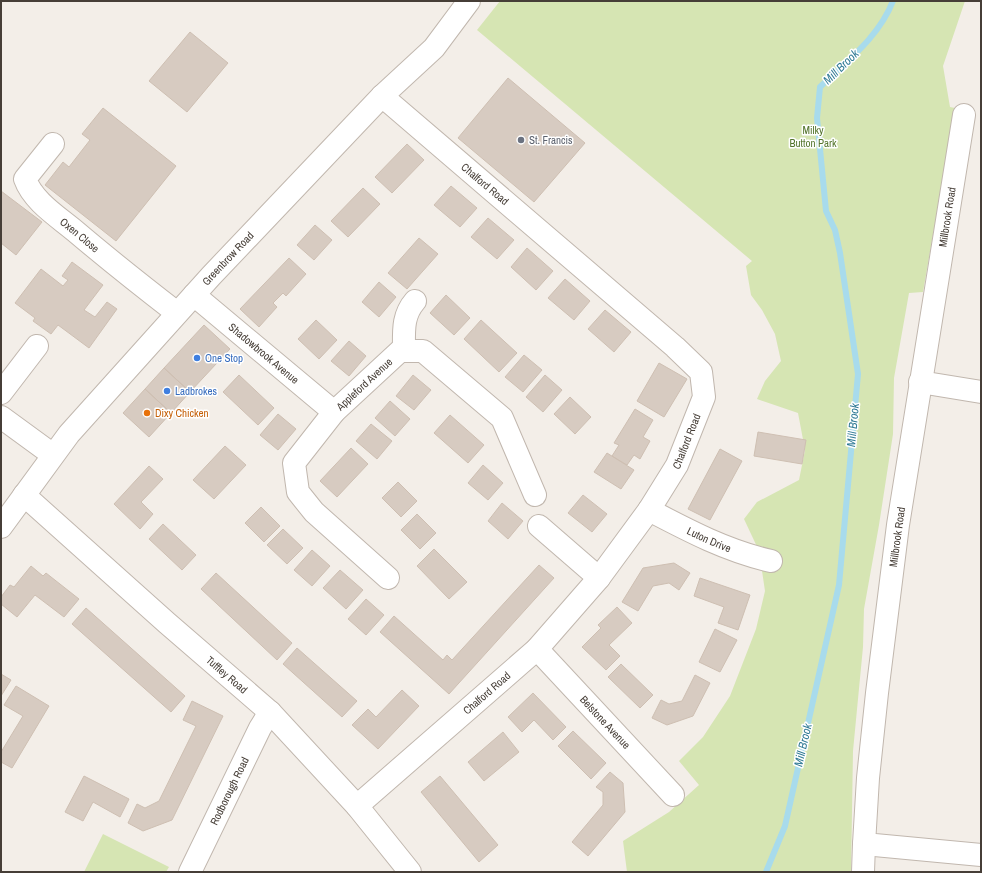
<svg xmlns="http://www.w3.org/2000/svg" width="982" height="873" font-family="'Archivo Narrow',sans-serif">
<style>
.green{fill:#d6e5b3}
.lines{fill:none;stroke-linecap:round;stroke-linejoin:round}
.stream{stroke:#a8dbec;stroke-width:6}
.building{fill:#d7cbc1;stroke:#cebfb2}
.minor-casing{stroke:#c1b7ae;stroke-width:24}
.minor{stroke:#fff;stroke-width:22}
.worship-dot{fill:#6b7280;stroke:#fff;stroke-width:1.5}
.shop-dot{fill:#3f7fe0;stroke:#fff;stroke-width:1.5}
.food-dot{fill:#e8710a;stroke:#fff;stroke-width:1.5}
.labels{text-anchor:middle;stroke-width:3;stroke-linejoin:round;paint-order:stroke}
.park-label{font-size:11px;fill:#54752d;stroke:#fff}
.worship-label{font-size:11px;fill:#5b616d;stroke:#fff;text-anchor:start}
.street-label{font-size:11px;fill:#463e37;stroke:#fff}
.shop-label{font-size:11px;fill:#366cbe;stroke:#fff;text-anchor:start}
.food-label{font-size:11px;fill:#c56008;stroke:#fff;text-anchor:start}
.water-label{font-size:12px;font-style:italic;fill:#307a95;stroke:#fff}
</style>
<rect width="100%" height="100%" fill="#f3eee8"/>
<path class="green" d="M500 1H965L943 66 950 107 955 108 923 292 909 293 894 378 893 434 879 525 864 609 863 647 853 751 851 872H627L623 841 669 812 699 785 679 761 703 737 730 696 756 629 765 591 759 551 744 519 757 502 799 480 805 450 798 413 757 399 765 381 781 361 775 334 762 310 751 295 746 266 752 261 477 30Z
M103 834 169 867 166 872H84Z"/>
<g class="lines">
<path class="stream" d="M766 872 785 826 839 585 858 374 840 253 835 230 826 211 817 118 820 87C847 61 879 37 893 1"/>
</g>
<path class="building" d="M190 32 228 63 187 112 149 81Z
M508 78 585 143 534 202 458 138Z
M103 108 176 166 116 241 45 185 63 162 69 167 90 140 82 134Z
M407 144 424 160 392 193 375 177Z
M451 186 477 208 460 227 434 205Z
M363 188 380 204 348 237 331 221Z
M1 191 42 222 16 255 1 243Z
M488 218 514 240 497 259 471 237Z
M315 225 332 240 314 260 297 245Z
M419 238 438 254 407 289 388 273Z
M527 248 553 271 536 290 511 267Z
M289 258 306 274 286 296 283 293 273 303 277 307 259 327 240 309Z
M72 262 103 285 84 310 95 317 107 302 117 309 89 348 58 325 51 334 33 321 35 318 15 303 41 269 63 286 68 280 62 276Z
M565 279 590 301 574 320 548 298Z
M379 282 396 297 379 317 362 302Z
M446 295 470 318 454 335 430 313Z
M605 310 631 332 614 352 588 329Z
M316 320 337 340 319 359 298 339Z
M481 320 517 353 499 372 464 339Z
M204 325 230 349 190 392 164 368Z
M349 341 366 356 349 376 331 361Z
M524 355 542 370 523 392 505 377Z
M659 363 687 379 664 417 637 401Z
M164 368 190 392 171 413 145 389Z
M239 375 274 408 258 425 223 392Z
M413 375 431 390 414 410 396 396Z
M545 375 562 390 543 412 526 397Z
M145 389 171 413 149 437 123 413Z
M570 397 591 417 575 434 554 414Z
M390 401 410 419 395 436 375 418Z
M635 409 653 420 643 437 650 441 640 459 634 455 627 465 612 456 619 445 614 443Z
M278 414 296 429 278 450 260 435Z
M450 415 484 445 468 463 434 433Z
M371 424 392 441 377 459 356 441Z
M758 432 806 440 802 464 754 456Z
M225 446 246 465 214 499 193 480Z
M351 448 368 464 337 497 320 481Z
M720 449 742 461 710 520 688 509Z
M607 453 634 470 621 489 594 472Z
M483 465 503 483 488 500 468 483Z
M149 466 163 479 141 502 153 514 140 529 114 504Z
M398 482 417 501 401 517 382 498Z
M583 495 607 514 592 532 568 513Z
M502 503 523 521 508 539 488 521Z
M261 507 280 526 264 542 245 523Z
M417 514 436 533 420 549 401 530Z
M163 524 196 555 182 570 149 539Z
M283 529 303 548 287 564 267 545Z
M434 549 467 582 449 599 417 566Z
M312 550 330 566 312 586 294 570Z
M674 563 690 573 679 590 669 583 653 586 638 611 622 602 643 568Z
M539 565 554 578 449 694 380 632 394 616 443 660 447 655 452 660Z
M31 566 43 576 46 573 79 599 64 617 35 595 17 617 1 604V597L10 585 14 587Z
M340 570 363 590 346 609 323 588Z
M216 573 292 643 277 660 201 589Z
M700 578 750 595 738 630 718 623 724 607 694 596Z
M366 599 384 615 366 635 348 619Z
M617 607 632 623 609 645 620 656 606 670 582 647 601 628 598 625Z
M86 608 185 696 171 712 72 624Z
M715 629 737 640 720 672 699 662Z
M297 648 357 701 342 717 283 664Z
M621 664 653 695 640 708 608 677Z
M1 674 11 680 1 696Z
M695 675 710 683 693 716 667 725 652 718 661 700 669 704 682 701Z
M16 686 49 706 12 768 1 762V752L23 716 4 705Z
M402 690 419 706 378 749 352 725 368 709 376 717Z
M533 693 566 727 553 740 534 720 522 732 508 717Z
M192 701 223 716 172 820 143 831 128 823 137 804 145 808 159 801 196 726 183 720Z
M573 731 606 763 591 779 558 746Z
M503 732 519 752 484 781 468 762Z
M610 772 623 783 625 812 588 856 572 842 603 805V792L596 787Z
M84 776 129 799 120 817 93 802 83 821 65 812Z
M440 776 498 845 479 862 421 792Z"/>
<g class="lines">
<g class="minor-casing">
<g id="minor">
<path d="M964 115 898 525 877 693 868 778 864 844 981 855"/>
<path id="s1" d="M53 144 25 179C33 201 57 216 75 231 108 259 142 286 177 313"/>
<path id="s2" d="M194 295 334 412"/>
<path d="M404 351C404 332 402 316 415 301"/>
<path d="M920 382 981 392"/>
<path d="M1 393 37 346"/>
<path d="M1 417 53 455"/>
<path id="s3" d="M24 495 167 623 270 712 357 806 410 872"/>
<path id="s4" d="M649 510C689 531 727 551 771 561"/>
<path d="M539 526 599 578"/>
<path id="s5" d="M1 527 69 434 211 276 382 96 434 48 469 1"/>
<path id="s6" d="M388 578 314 512 298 492 294 463 334 412 400 351H423L502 418 535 495"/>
<path id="s7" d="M537 649 673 795"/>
<path id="s8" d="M357 806 537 649 599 578 649 510 677 465 704 397 701 372 675 347 382 96"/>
<path id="s9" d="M190 872 260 728 270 712"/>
<path d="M863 872 864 844"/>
</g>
</g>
<use href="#minor" class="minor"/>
</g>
<circle class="worship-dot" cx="521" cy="140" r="4"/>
<g class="shop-dot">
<circle cx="197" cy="358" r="4"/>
<circle cx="167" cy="391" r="4"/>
</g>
<circle class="food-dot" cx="147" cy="413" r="4"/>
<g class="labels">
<g class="park-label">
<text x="813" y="134">Milky<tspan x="813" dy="13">Button Park</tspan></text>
</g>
<g class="worship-label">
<text x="529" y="144">St. Francis</text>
</g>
<g class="street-label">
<text transform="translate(485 184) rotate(40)" y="4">Chalford Road</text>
<text transform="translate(947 217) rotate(-81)" y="4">Millbrook Road</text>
<text dy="4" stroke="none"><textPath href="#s1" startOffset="124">Oxen Close</textPath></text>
<text dy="4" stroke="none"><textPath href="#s5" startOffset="352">Greenbrow Road</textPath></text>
<text dy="4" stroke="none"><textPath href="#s2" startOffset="91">Shadowbrook Avenue</textPath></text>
<text dy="4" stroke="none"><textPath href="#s6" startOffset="260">Appleford Avenue</textPath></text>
<text dy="4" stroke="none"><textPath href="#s8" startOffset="496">Chalford Road</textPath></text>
<text transform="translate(897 537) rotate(-82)" y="4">Millbrook Road</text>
<text dy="4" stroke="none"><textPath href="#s4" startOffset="67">Luton Drive</textPath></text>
<text dy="4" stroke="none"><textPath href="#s3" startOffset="271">Tuffley Road</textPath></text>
<text dy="4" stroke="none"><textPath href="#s8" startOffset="172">Chalford Road</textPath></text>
<text dy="4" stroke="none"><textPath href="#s7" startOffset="100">Belstone Avenue</textPath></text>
<text dy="4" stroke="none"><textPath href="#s9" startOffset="90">Rodborough Road</textPath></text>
</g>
<g class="shop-label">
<text x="205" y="362">One Stop</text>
<text x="175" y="395">Ladbrokes</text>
</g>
<g class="food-label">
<text x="155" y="417">Dixy Chicken</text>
</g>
<g class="water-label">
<text transform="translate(841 67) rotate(-44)" y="4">Mill Brook</text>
<text transform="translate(853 425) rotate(-85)" y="4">Mill Brook</text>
<text transform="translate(803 745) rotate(-77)" y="4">Mill Brook</text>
</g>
</g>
<rect width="982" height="873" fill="none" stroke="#463e37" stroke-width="4"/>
</svg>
